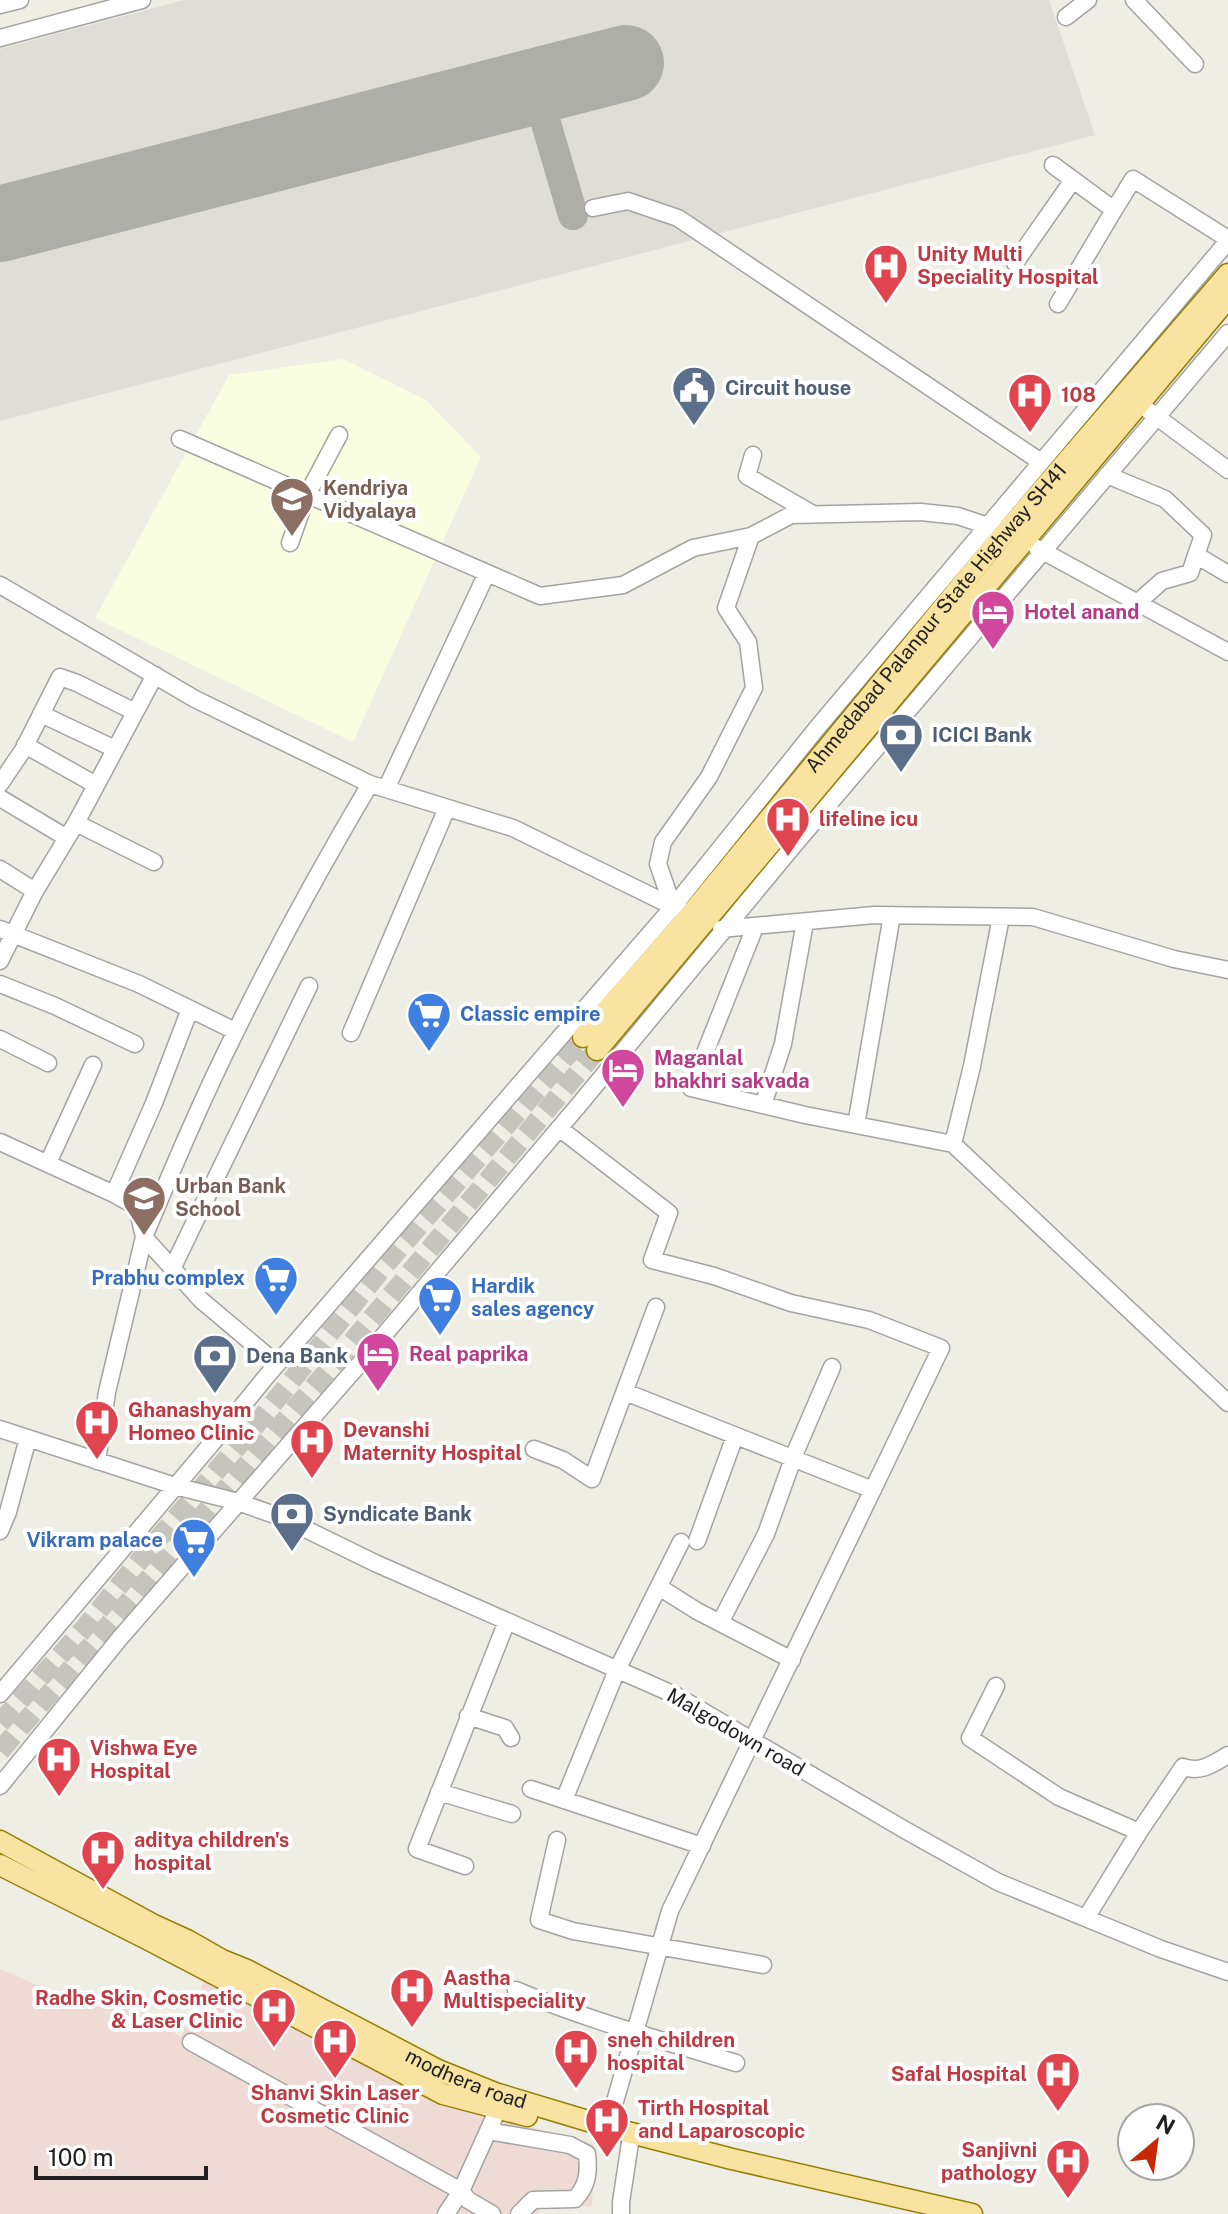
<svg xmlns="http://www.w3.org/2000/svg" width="1228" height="2214" font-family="'Public Sans',sans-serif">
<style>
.commercial{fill:#efdbd5}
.education{fill:#f8fedf}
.airport{fill:#deddd6}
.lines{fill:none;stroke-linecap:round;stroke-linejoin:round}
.taxiway{stroke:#aeaea9;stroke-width:30}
.runway{stroke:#aeaea9;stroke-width:76}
.major-tunnel{stroke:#c5c5bd;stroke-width:20;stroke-dasharray:20 10;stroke-linecap:butt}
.minor-casing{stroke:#a3a3a3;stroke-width:19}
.major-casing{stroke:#957f04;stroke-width:23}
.minor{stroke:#fff;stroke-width:16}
.major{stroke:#f9e3a0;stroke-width:20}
.labels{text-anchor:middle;stroke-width:8;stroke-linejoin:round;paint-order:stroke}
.health-label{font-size:20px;font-weight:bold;fill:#be3a42;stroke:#fff;text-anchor:start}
.service-label{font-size:20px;font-weight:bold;fill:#4e5e75;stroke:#fff;text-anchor:start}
.education-label{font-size:20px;font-weight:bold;fill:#785e54;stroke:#fff;text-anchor:start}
.hotel-label{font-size:20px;font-weight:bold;fill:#b23c85;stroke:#fff;text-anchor:start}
.street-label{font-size:20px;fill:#1f1f1f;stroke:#fff}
.shop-label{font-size:20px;font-weight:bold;fill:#366cbe;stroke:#fff;text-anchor:start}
</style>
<rect width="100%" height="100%" fill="#efeee5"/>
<path class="commercial" d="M0 1969 68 1998 137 2008 181 2037 206 1976 477 2113 594 2144 592 2206 540 2205 539 2214H0Z"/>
<path class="education" d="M343 359 426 400 481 457 353 742 95 618 229 375Z"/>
<path class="airport" d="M184 0H1049L1095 135 0 421V49Z"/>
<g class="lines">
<path class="taxiway" d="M535 86 573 215"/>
<path class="runway" d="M0 224 626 63"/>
<path class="major-tunnel" d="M0 1723 82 1631 150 1548 250 1432 385 1265 583 1037
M0 1751 336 1361 597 1050"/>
<g class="minor-casing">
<path id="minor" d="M1134 0 1195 64
M0 5 20 0
M1066 17 1088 0
M0 38 142 0
M1053 165 1114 210 1133 179 1228 239
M593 208 628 201 678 218 1041 462
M1015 263 1073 180
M1058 304 1114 210
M1149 411 1228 470
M180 439 540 596 623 585 693 548 751 536 791 515 921 512 958 516 994 528
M753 455 747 476 811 513
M1107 475 1165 499 1203 535 1190 573 1162 581 1137 603
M290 543 307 495 339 435
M1037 548 1228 652
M1196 555 1228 574
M0 585 195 699 370 784 513 828 682 911
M41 714 115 749
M25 745 96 785
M0 784 23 750 60 677 77 683 135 712
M386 789 487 573
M0 798 67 838
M76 823 154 862
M0 869 35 891
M673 907 658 864 663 842 709 777 754 688 748 642 726 608 751 536
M755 927 691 1088 805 1115 953 1144 1228 1403
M0 929 139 984 235 1031
M721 929 874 915 1033 917 1174 959 1228 970
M0 961 35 891 76 823 155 675
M0 984 55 1006 135 1044
M351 1033 447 808
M0 1039 48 1063
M763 1105 783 1044 805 922
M856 1125 892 915
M559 1128 669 1213 652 1260 714 1276 791 1303 869 1320 941 1348 670 1911 605 2136
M0 1142 114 1194 137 1207 144 1237 107 1392 97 1461
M953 1144 972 1066 1001 917
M48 1163 93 1065
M114 1194 154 1103 190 1009
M172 1269 309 986
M277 1364 201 1300 144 1237C173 1168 202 1099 236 1031 277 947 322 865 370 784
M625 1392 873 1490
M0 1429 175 1486 238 1502 283 1518 375 1563 675 1695 905 1830 998 1882 1161 1949 1228 1972
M534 1449 563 1460 592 1479 656 1307
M0 1531 8 1512 28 1438
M697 1541 735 1436
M659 1587 697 1611 792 1660
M720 1623 766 1534 795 1453 832 1367
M996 1686 970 1738 1059 1797 1139 1832
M0 1694 218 1436 265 1378 673 907 817 728 1228 241
M468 1716 505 1728 511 1738
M0 1786 120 1638 362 1361 578 1106 790 850 1228 333
M531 1789 702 1846
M439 1792 512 1814
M564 1800 617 1670 681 1542
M557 1840 539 1920 573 1931 763 1965
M465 1866 417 1849 507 1621
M1086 1918 1139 1832 1183 1767C1201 1773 1213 1764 1228 1755
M516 1990C587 2020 662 2040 736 2063
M191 2042 461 2191 446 2214
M488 2131 570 2145 587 2154C589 2172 588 2185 575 2199L533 2200 519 2214
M492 2214 468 2200 461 2191 498 2109
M621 2214V2202L630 2143"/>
</g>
<g class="major-casing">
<g id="major">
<path id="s1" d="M583 1037 690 915 992 548 1228 274"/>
<path d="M597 1050 1228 298"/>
<path id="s2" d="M0 1841 154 1925 187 1940 222 1960 247 1970 438 2070 495 2093 608 2127 732 2159 972 2214"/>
<path d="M0 1865 147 1939 443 2094 527 2116"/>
</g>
</g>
<use href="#minor" class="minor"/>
<use href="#major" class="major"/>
</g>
<defs>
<g id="hospital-pin" transform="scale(2.3)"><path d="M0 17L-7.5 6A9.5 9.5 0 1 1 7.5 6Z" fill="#e0444e" stroke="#fff"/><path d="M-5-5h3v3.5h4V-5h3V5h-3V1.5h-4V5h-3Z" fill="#fff"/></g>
<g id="civic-pin" transform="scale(2.3)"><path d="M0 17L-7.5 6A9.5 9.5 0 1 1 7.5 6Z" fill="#5c6f8a" stroke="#fff"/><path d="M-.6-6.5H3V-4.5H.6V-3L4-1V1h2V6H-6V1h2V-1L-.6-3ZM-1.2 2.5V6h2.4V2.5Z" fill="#fff"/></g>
<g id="school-pin" transform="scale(2.3)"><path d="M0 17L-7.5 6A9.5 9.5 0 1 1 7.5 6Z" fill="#8d6e63" stroke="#fff"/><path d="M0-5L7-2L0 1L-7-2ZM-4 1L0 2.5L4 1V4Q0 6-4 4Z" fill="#fff"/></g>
<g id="hotel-pin" transform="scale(2.3)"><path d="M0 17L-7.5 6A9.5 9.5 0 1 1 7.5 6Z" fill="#d1479c" stroke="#fff"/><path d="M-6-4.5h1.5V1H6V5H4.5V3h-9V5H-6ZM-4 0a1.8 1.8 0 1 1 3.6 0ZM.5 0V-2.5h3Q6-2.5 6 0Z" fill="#fff"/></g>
<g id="bank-pin" transform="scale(2.3)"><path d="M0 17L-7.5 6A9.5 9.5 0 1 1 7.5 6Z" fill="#5c6f8a" stroke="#fff"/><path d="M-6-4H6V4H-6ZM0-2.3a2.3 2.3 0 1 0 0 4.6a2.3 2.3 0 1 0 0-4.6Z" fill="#fff"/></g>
<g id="supermarket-pin" transform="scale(2.3)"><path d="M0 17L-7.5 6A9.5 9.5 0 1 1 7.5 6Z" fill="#3f7fe0" stroke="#fff"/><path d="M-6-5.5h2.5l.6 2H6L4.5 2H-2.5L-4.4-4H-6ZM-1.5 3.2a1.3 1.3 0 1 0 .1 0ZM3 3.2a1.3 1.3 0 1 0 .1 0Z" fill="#fff"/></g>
</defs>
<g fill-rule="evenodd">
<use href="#hospital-pin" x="886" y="266"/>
<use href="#civic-pin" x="694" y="388"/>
<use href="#hospital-pin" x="1030" y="395"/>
<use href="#school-pin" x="292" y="499"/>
<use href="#hotel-pin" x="993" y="612"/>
<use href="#bank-pin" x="901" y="735"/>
<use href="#hospital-pin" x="788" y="819"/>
<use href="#supermarket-pin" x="429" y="1014"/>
<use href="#hotel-pin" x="623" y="1070"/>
<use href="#school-pin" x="144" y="1198"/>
<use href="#supermarket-pin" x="276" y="1278"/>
<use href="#supermarket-pin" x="440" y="1298"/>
<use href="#hotel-pin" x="378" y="1354"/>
<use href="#bank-pin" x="215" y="1356"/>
<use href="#hospital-pin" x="97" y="1422"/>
<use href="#hospital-pin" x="312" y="1441"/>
<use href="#bank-pin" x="292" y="1514"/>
<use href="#supermarket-pin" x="194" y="1540"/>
<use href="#hospital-pin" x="59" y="1759"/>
<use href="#hospital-pin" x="103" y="1852"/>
<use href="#hospital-pin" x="412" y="1990"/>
<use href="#hospital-pin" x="274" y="2010"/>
<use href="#hospital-pin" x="335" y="2041"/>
<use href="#hospital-pin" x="576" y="2051"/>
<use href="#hospital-pin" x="1058" y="2074"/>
<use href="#hospital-pin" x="607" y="2120"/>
<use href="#hospital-pin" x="1068" y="2161"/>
</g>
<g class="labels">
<g class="health-label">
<text x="917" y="261">Unity Multi<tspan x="917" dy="23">Speciality Hospital</tspan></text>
<text x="1061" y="402">108</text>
<text x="819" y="826">lifeline icu</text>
<text x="128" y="1417">Ghanashyam<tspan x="128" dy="23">Homeo Clinic</tspan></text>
<text x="343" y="1437">Devanshi<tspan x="343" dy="23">Maternity Hospital</tspan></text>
<text x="90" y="1755">Vishwa Eye<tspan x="90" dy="23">Hospital</tspan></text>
<text x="134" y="1847">aditya children's<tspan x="134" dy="23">hospital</tspan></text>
<text x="443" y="1985">Aastha<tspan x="443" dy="23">Multispeciality</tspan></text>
<text x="243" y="2005" text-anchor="end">Radhe Skin, Cosmetic<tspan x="243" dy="23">&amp; Laser Clinic</tspan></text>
<text x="607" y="2047">sneh children<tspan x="607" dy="23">hospital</tspan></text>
<text x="1027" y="2081" text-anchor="end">Safal Hospital</text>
<text x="335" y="2100" text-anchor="middle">Shanvi Skin Laser<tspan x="335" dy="23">Cosmetic Clinic</tspan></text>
<text x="638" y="2115">Tirth Hospital<tspan x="638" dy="23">and Laparoscopic</tspan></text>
<text x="1037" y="2157" text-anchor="end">Sanjivni<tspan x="1037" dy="23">pathology</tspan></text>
</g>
<g class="service-label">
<text x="725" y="395">Circuit house</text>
<text x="932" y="742">ICICI Bank</text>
<text x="246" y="1363">Dena Bank</text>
<text x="323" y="1521">Syndicate Bank</text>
</g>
<g class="education-label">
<text x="323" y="495">Kendriya<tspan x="323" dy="23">Vidyalaya</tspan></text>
<text x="175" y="1193">Urban Bank<tspan x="175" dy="23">School</tspan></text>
</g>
<g class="hotel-label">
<text x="1024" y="619">Hotel anand</text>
<text x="654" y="1065">Maganlal<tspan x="654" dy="23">bhakhri sakvada</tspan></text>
<text x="409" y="1361">Real paprika</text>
</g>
<g class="street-label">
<text dy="7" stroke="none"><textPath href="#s1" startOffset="548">Ahmedabad Palanpur State Highway SH41</textPath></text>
<text transform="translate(736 1732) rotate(30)" y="7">Malgodown road</text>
<text dy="7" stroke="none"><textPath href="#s2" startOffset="524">modhera road</textPath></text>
</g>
<g class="shop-label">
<text x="460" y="1021">Classic empire</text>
<text x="245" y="1285" text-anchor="end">Prabhu complex</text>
<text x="471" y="1293">Hardik<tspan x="471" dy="23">sales agency</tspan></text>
<text x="163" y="1547" text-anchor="end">Vikram palace</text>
</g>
</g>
<g transform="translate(1156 2142) rotate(29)"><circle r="38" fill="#ffffff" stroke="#a5a5a5" stroke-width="2"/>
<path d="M0-6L14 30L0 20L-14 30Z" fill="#c72906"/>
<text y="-12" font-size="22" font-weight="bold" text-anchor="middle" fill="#1f1f1f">N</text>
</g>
<path d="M36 2166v12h170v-12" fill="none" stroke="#1f1f1f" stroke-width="4"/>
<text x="48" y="2166" font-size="24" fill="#1f1f1f" stroke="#ffffff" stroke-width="6" paint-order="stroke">100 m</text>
</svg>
